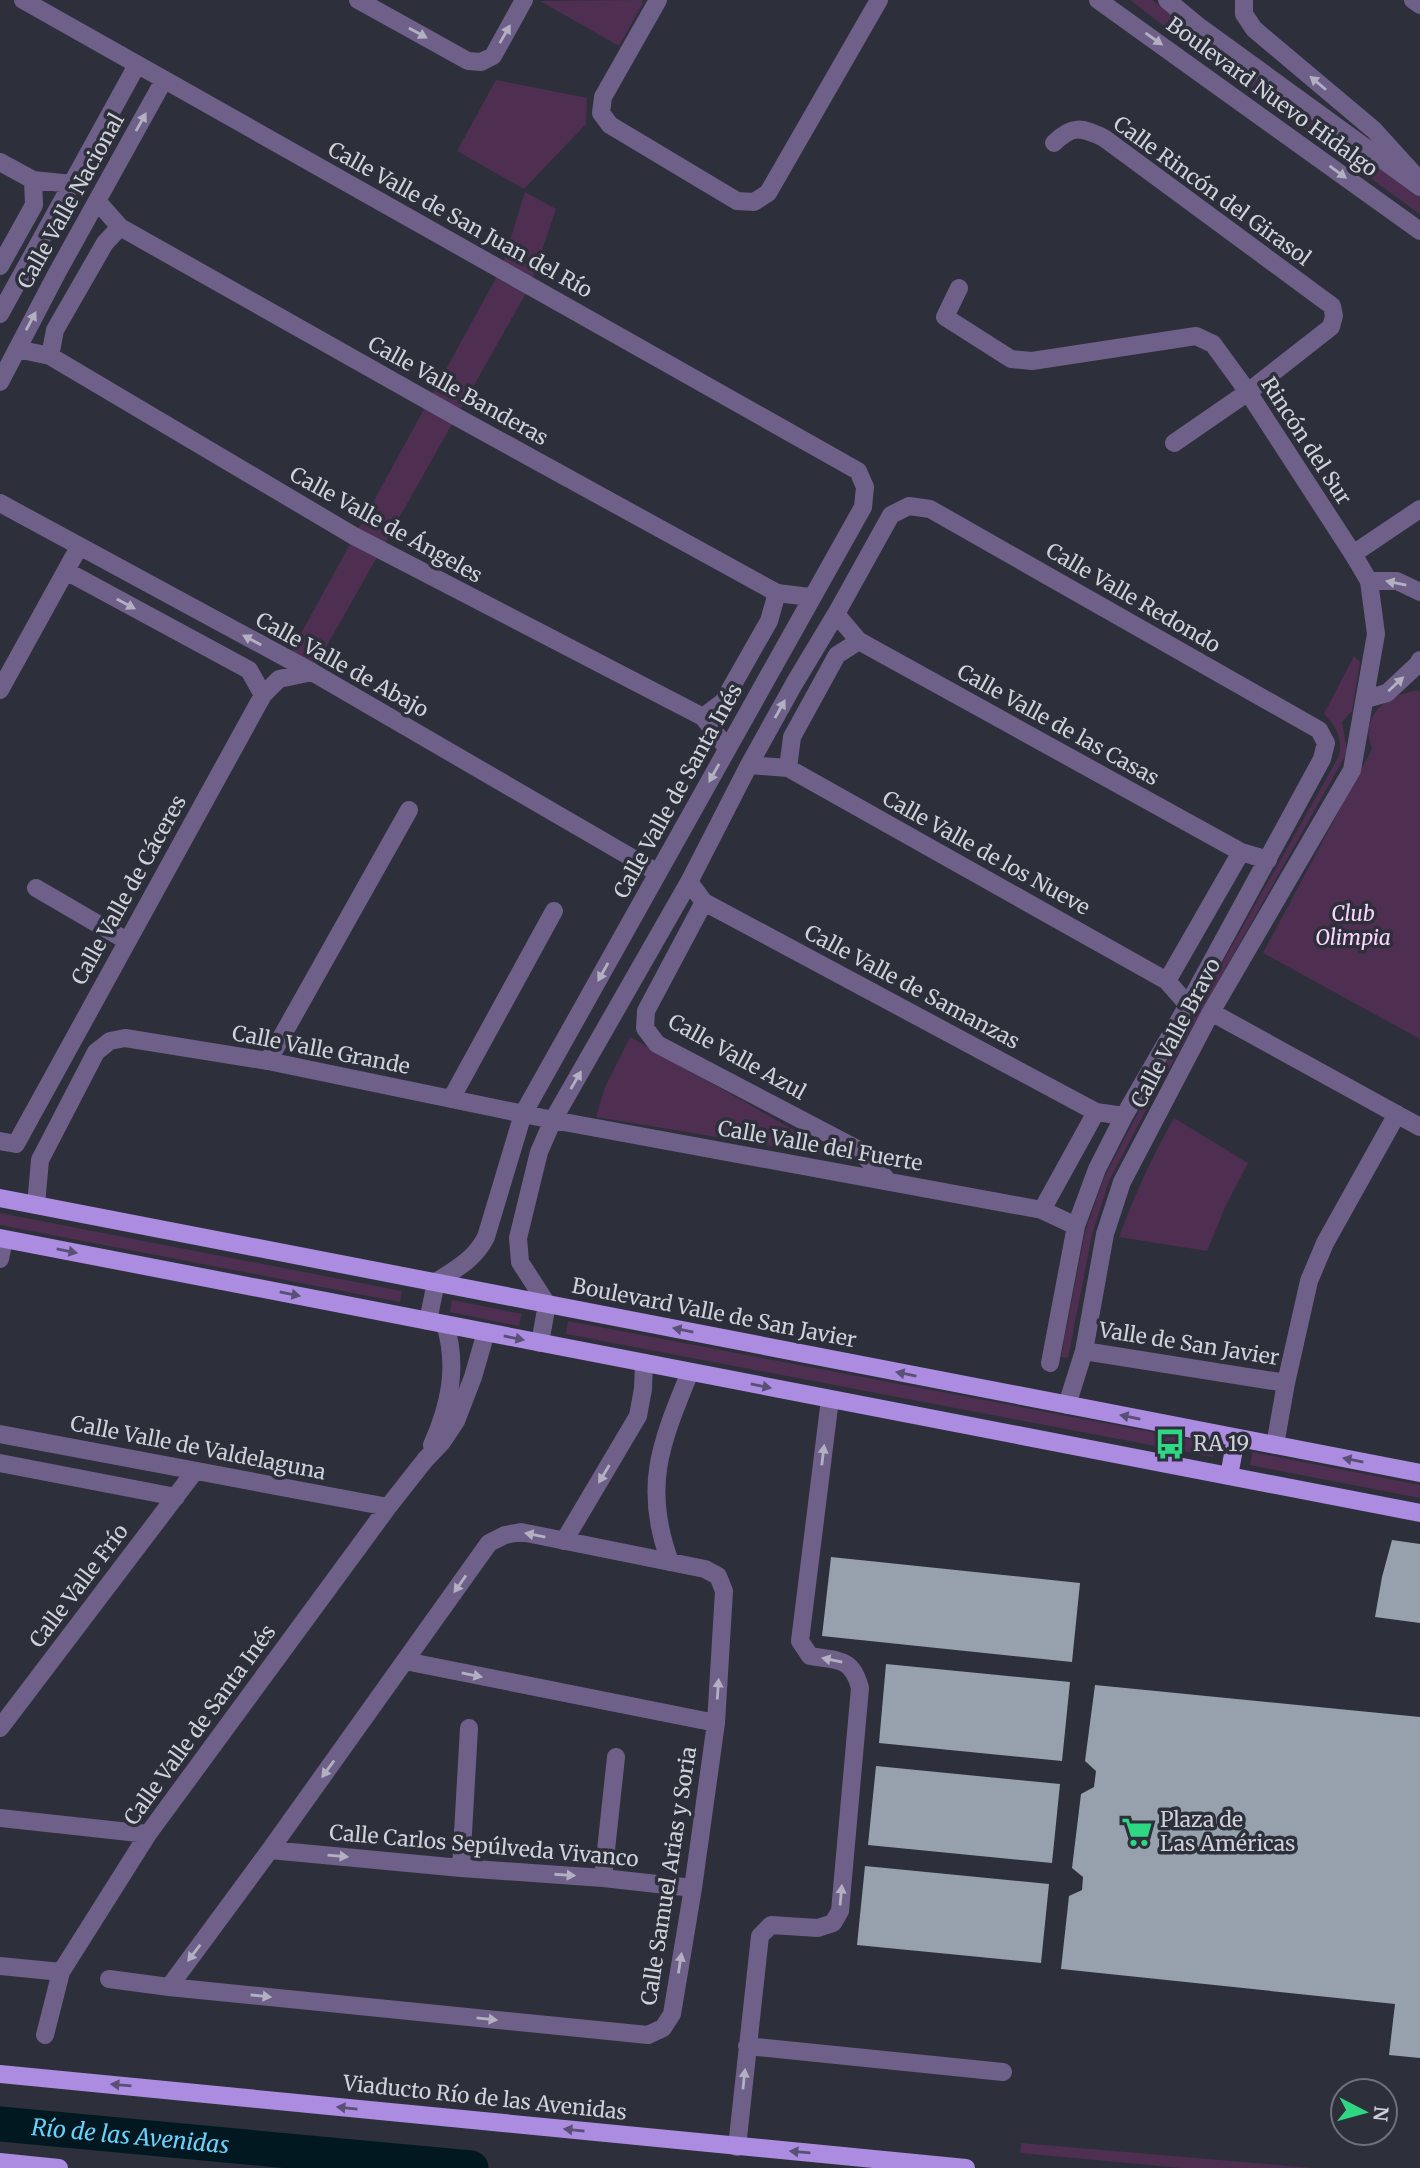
<svg xmlns="http://www.w3.org/2000/svg" width="1420" height="2168" font-family="Merriweather,serif">
<style>
.green{fill:#4f2f51}
.lines{fill:none;stroke-linecap:round;stroke-linejoin:round}
.river{stroke:#021821;stroke-width:35}
.building{fill:#97a1ae}
.minor{stroke:#6e6088;stroke-width:18}
.major{stroke:#ab8ce0;stroke-width:18}
.oneway{fill:#b3b0c1}
.oneway2{fill:#595075}
.labels{text-anchor:middle;stroke-width:7;stroke-linejoin:round;paint-order:stroke}
.street-label{font-size:21px;fill:#d0d2da;stroke:#2d2f3b}
.park-label{font-size:21px;font-style:italic;fill:#fcd5fe;stroke:#2d2f3b}
.poi-label{font-size:21px;fill:#d0d2da;stroke:#2d2f3b;text-anchor:start}
.water-label{font-size:23px;font-style:italic;fill:#68d2fd;stroke:#2d2f3b}
</style>
<rect width="100%" height="100%" fill="#2d2f3b"/>
<path class="green" d="M642 0 643 3 619 46 540 1Z
M1130 0H1152L1232 60 1420 195V214L1225 73Z
M496 80 587 98 586 124 524 189 457 151Z
M525 192 556 209 530 286 312 672 287 659 501 269Z
M1354 656 1360 662 1352 711 1342 722 1347 750 1344 758 1147 1108 1109 1181 1092 1234 1068 1358 1061 1357 1085 1232 1103 1180 1142 1105 1338 758C1344 740 1336 726 1324 714Z
M1417 690 1420 692V1039L1263 953 1372 749C1370 742 1367 733 1369 726 1375 702 1397 695 1417 690Z
M630 1037 843 1158 596 1117 605 1087Z
M1174 1118 1248 1163 1226 1205 1207 1251 1119 1237C1134 1196 1152 1157 1174 1118Z
M0 1213 402 1291 400 1302 0 1225Z
M452 1300 522 1314 519 1326 450 1312Z
M568 1321 1215 1444 1213 1457 566 1334Z
M1252 1452 1420 1485V1498L1250 1465Z
M1021 2143 1312 2168H1182L1020 2153Z"/>
<g class="lines">
<path class="river" id="s1" d="M0 2124 471 2168"/>
</g>
<path class="building" d="M1392 1540 1420 1544V1623L1375 1617 1382 1577Z
M831 1557 1080 1583 1072 1662 822 1636Z
M886 1664 1070 1682 1062 1761 879 1743Z
M1095 1685 1420 1717V2058L1389 2055 1395 2004 1061 1969 1069 1896 1082 1890 1083 1877 1072 1868 1081 1794 1094 1787 1096 1771 1085 1761Z
M876 1766 1060 1784 1052 1863 868 1845Z
M865 1866 1049 1884 1041 1963 857 1945Z"/>
<g class="lines">
<path class="minor" d="M23 0 858 471 865 487 863 507 523 1114 486 1237C475 1259 456 1269 436 1282L428 1321
M358 0 468 61 481 62 493 56 524 0
M658 0 603 97 601 113 610 125 737 201 754 202 768 193 879 0
M1098 0 1420 231
M1167 0 1197 25 1420 187
M1244 0V14L1254 29 1374 130 1413 173
M1413 0 1420 5
M1054 143C1072 125 1081 127 1104 138L1332 306 1334 316 1331 327 1248 392 1174 443
M0 162 33 180 72 184
M97 201 120 227 455 416 777 593 810 597
M0 266 34 205 33 180
M959 288 945 317 1011 359 1032 361 1196 336 1213 344 1248 392 1353 554 1369 581 1376 634 1352 770 1211 1012 1122 1182 1105 1234 1084 1351 1067 1405
M0 314 137 65
M17 349 50 356 354 536 703 717 727 748
M50 356 55 330 105 243 120 227
M0 382 57 273 164 80
M0 503 312 672 658 873
M1353 554 1420 509
M66 571 249 670 263 695
M1369 581H1397L1420 592
M836 614 859 641 1241 852 1268 860
M0 690 79 547
M1366 699 1387 693 1418 664 1420 660
M703 717 723 702 769 621 777 593
M749 765 788 768 1167 981 1188 1005
M788 768 792 737 837 655 859 641
M689 882 704 902 1096 1112 1124 1116
M36 888 127 941
M704 902 646 1011 645 1028 657 1044 859 1150 888 1181
M1167 981 1241 852
M1211 1012 1420 1127
M268 1061 409 810
M451 1099 554 911
M0 1141 16 1144 263 695 279 679 312 672
M36 1205 40 1160 96 1052 110 1041 125 1038 268 1061 553 1120 1042 1210 1076 1226
M1042 1210 1096 1112
M0 1259 4 1239
M540 1343 547 1304 520 1262 518 1238 539 1152 553 1120 689 882 749 765 794 684 836 614 891 515 909 506 930 509 1319 730 1326 743 1322 759 1188 1005 1124 1116 1097 1169 1076 1226 1050 1363
M1084 1351 1286 1383
M0 1434 388 1507
M432 1445C450 1405 458 1366 445 1324
M1275 1445 1286 1383 1309 1281 1325 1243 1397 1114
M0 1463 176 1497
M564 1541 638 1416 643 1389 644 1363
M670 1562C642 1486 661 1443 690 1372
M405 1661 716 1723
M0 1728 195 1471
M0 1818 148 1834
M270 1850 461 1868 603 1878 693 1888
M461 1868 469 1728
M603 1878 616 1757
M0 1966 61 1972
M109 1979 169 1987 648 2035 663 2028 672 2014 693 1888 716 1723 724 1591 718 1576 705 1569 521 1532 505 1535 489 1543 270 1850 169 1987
M45 2035 61 1972 148 1834 388 1507 425 1460 442 1442 456 1421 473 1377 486 1332
M747 2046 1003 2072
M737 2147 760 1936 771 1925 818 1928 833 1923 840 1911 860 1688C852 1657 838 1661 810 1656L800 1641 830 1399"/>
<path class="major" d="M0 1198 1420 1473
M0 1238 1420 1513
M1229 1476 1236 1438
M0 2074 966 2168
M0 2162 59 2168"/>
</g>
<defs><path id="oneway-solid" d="M-6-.8H1V-3.2L6.5 0L1 3.2V.8H-6Z" transform="scale(1.75)"/></defs>
<g class="oneway">
<use href="#oneway-solid" transform="translate(418 33) rotate(29)"/>
<use href="#oneway-solid" transform="translate(505 34) rotate(-60)"/>
<use href="#oneway-solid" transform="translate(1154 39) rotate(35)"/>
<use href="#oneway-solid" transform="translate(1318 83) rotate(-140)"/>
<use href="#oneway-solid" transform="translate(141 122) rotate(-61)"/>
<use href="#oneway-solid" transform="translate(1338 172) rotate(36)"/>
<use href="#oneway-solid" transform="translate(31 321) rotate(-62)"/>
<use href="#oneway-solid" transform="translate(1396 583) rotate(-169)"/>
<use href="#oneway-solid" transform="translate(126 604) rotate(28)"/>
<use href="#oneway-solid" transform="translate(252 640) rotate(-152)"/>
<use href="#oneway-solid" transform="translate(1396 684) rotate(-43)"/>
<use href="#oneway-solid" transform="translate(780 709) rotate(-61)"/>
<use href="#oneway-solid" transform="translate(714 773) rotate(119)"/>
<use href="#oneway-solid" transform="translate(603 972) rotate(119)"/>
<use href="#oneway-solid" transform="translate(576 1080) rotate(-60)"/>
<use href="#oneway-solid" transform="translate(823 1455) rotate(-83)"/>
<use href="#oneway-solid" transform="translate(604 1474) rotate(121)"/>
<use href="#oneway-solid" transform="translate(535 1535) rotate(-169)"/>
<use href="#oneway-solid" transform="translate(460 1584) rotate(125)"/>
<use href="#oneway-solid" transform="translate(832 1660) rotate(-169)"/>
<use href="#oneway-solid" transform="translate(472 1675) rotate(11)"/>
<use href="#oneway-solid" transform="translate(718 1689) rotate(-86)"/>
<use href="#oneway-solid" transform="translate(328 1769) rotate(126)"/>
<use href="#oneway-solid" transform="translate(338 1856) rotate(5)"/>
<use href="#oneway-solid" transform="translate(565 1875) rotate(4)"/>
<use href="#oneway-solid" transform="translate(841 1895) rotate(-85)"/>
<use href="#oneway-solid" transform="translate(194 1953) rotate(127)"/>
<use href="#oneway-solid" transform="translate(680 1963) rotate(-81)"/>
<use href="#oneway-solid" transform="translate(261 1996) rotate(6)"/>
<use href="#oneway-solid" transform="translate(487 2019) rotate(6)"/>
<use href="#oneway-solid" transform="translate(744 2079) rotate(-84)"/>
</g>
<g class="oneway2">
<use href="#oneway-solid" transform="translate(67 1251) rotate(11)"/>
<use href="#oneway-solid" transform="translate(290 1294) rotate(11)"/>
<use href="#oneway-solid" transform="translate(683 1330) rotate(-169)"/>
<use href="#oneway-solid" transform="translate(514 1338) rotate(11)"/>
<use href="#oneway-solid" transform="translate(906 1374) rotate(-169)"/>
<use href="#oneway-solid" transform="translate(761 1386) rotate(11)"/>
<use href="#oneway-solid" transform="translate(1130 1417) rotate(-169)"/>
<use href="#oneway-solid" transform="translate(1353 1460) rotate(-169)"/>
<use href="#oneway-solid" transform="translate(121 2085) rotate(-175)"/>
<use href="#oneway-solid" transform="translate(347 2108) rotate(-174)"/>
<use href="#oneway-solid" transform="translate(574 2130) rotate(-174)"/>
<use href="#oneway-solid" transform="translate(800 2152) rotate(-175)"/>
</g>
<defs>
<g id="bus-bare" transform="scale(2.415)"><path d="M-5-6H5V4H4V6H2V4H-2V6H-4V4H-5ZM-3.5-4V0h7V-4ZM-3.5 1.2v1.5H-2V1.2ZM2 1.2v1.5H3.5V1.2Z" fill="#2ed883" stroke="#2d2f3b" stroke-width="2.5" paint-order="stroke"/></g>
<g id="supermarket-bare" transform="scale(2.415)"><path d="M-6-5.5h2.5l.6 2H6L4.5 2H-2.5L-4.4-4H-6ZM-1.5 3.2a1.3 1.3 0 1 0 .1 0ZM3 3.2a1.3 1.3 0 1 0 .1 0Z" fill="#2ed883" stroke="#2d2f3b" stroke-width="2.5" paint-order="stroke"/></g>
</defs>
<g fill-rule="evenodd">
<use href="#bus-bare" x="1170" y="1444"/>
<use href="#supermarket-bare" x="1137" y="1832"/>
</g>
<g class="labels">
<g class="street-label">
<text transform="translate(1272 97) rotate(36)" y="7">Boulevard Nuevo Hidalgo</text>
<text transform="translate(1212 191) rotate(36)" y="7">Calle Rincón del Girasol</text>
<text transform="translate(71 201) rotate(-61)" y="7">Calle Valle Nacional</text>
<text transform="translate(460 220) rotate(29)" y="7">Calle Valle de San Juan del Río</text>
<text transform="translate(458 391) rotate(29)" y="7">Calle Valle Banderas</text>
<text transform="translate(1306 441) rotate(57)" y="7">Rincón del Sur</text>
<text transform="translate(386 525) rotate(29)" y="7">Calle Valle de Ángeles</text>
<text transform="translate(1133 598) rotate(30)" y="7">Calle Valle Redondo</text>
<text transform="translate(342 665) rotate(29)" y="7">Calle Valle de Abajo</text>
<text transform="translate(1058 725) rotate(29)" y="7">Calle Valle de las Casas</text>
<text transform="translate(678 791) rotate(-61)" y="7">Calle Valle de Santa Inés</text>
<text transform="translate(986 853) rotate(29)" y="7">Calle Valle de los Nueve</text>
<text transform="translate(129 890) rotate(-61)" y="7">Calle Valle de Cáceres</text>
<text transform="translate(912 987) rotate(28)" y="7">Calle Valle de Samanzas</text>
<text transform="translate(1176 1033) rotate(-62)" y="7">Calle Valle Bravo</text>
<text transform="translate(321 1050) rotate(11)" y="7">Calle Valle Grande</text>
<text transform="translate(737 1057) rotate(29)" y="7">Calle Valle Azul</text>
<text transform="translate(820 1146) rotate(10)" y="7">Calle Valle del Fuerte</text>
<text transform="translate(714 1313) rotate(11)" y="7">Boulevard Valle de San Javier</text>
<text transform="translate(1189 1344) rotate(9)" y="7">Valle de San Javier</text>
<text transform="translate(198 1448) rotate(11)" y="7">Calle Valle de Valdelaguna</text>
<text transform="translate(79 1586) rotate(-53)" y="7">Calle Valle Frío</text>
<text transform="translate(200 1725) rotate(-54)" y="7">Calle Valle de Santa Inés</text>
<text transform="translate(484 1846) rotate(5)" y="7">Calle Carlos Sepúlveda Vivanco</text>
<text transform="translate(669 1876) rotate(-81)" y="7">Calle Samuel Arias y Soria</text>
<text transform="translate(485 2098) rotate(6)" y="7">Viaducto Río de las Avenidas</text>
</g>
<g class="park-label">
<text x="1353" y="921">Club<tspan x="1353" dy="24">Olimpia</tspan></text>
</g>
<g class="poi-label">
<text x="1193" y="1451">RA 19</text>
<text x="1160" y="1827">Plaza de<tspan x="1160" dy="24">Las Américas</tspan></text>
</g>
<g class="water-label">
<text dy="8" stroke="none"><textPath href="#s1" startOffset="131">Río de las Avenidas</textPath></text>
</g>
</g>
<g transform="translate(1364 2112) rotate(96)"><circle r="33" fill="#2d2f3b" stroke="#6e707b" stroke-width="2"/>
<path d="M0-5L12 26L0 18L-12 26Z" fill="#2ed883"/>
<text y="-10" font-size="19" font-weight="bold" text-anchor="middle" fill="#d0d2da">N</text>
</g>
</svg>
